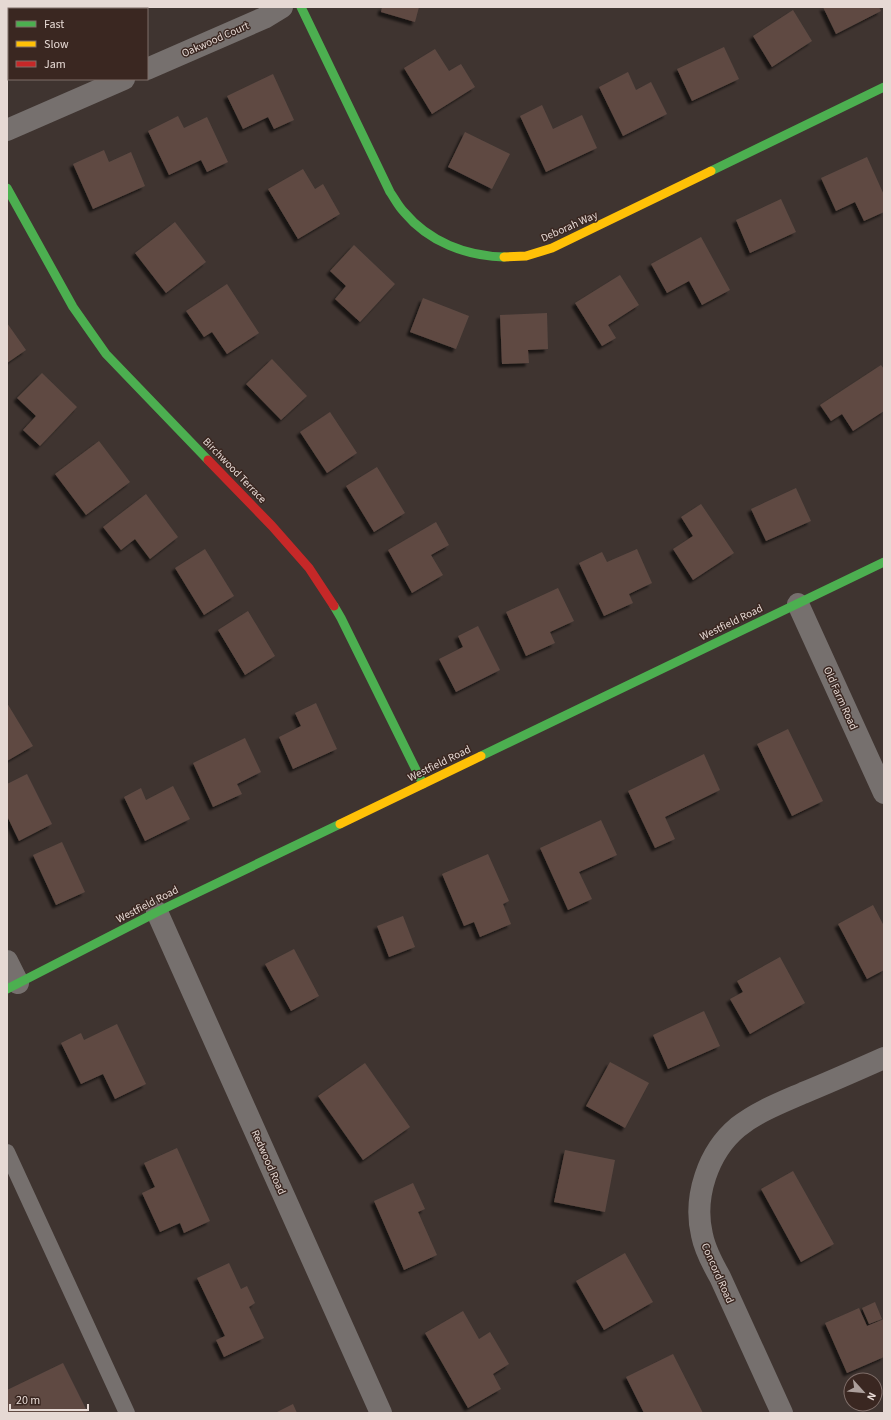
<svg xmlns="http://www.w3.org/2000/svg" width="891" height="1420" font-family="'Source Sans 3',sans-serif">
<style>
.building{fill:#5e4a43;filter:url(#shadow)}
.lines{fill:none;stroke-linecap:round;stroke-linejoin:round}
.lane{stroke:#76706e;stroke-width:16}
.street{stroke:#76706e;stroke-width:22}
.fast{stroke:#4caf50;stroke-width:9}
.slow{stroke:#ffc107;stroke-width:9}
.jam{stroke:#c62828;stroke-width:9}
.labels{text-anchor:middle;stroke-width:3;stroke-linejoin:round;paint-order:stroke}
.street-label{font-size:11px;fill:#e6d9d4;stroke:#3a2721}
</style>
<defs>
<filter id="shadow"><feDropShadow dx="-3.5" dy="3.5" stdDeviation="1" flood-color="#0009"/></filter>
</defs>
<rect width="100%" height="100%" fill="#3f3430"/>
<path class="building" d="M7 7H58V9H9V41L7 37Z
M382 7H419L415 22 381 12Z
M823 7H879L881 11 836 34Z
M793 10 812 41 772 67 753 36Z
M724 47 739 79 692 101 677 69Z
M435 49 449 71 461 64 475 87 432 114 404 68Z
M628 72 636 90 651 82 667 114 623 136 599 87Z
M273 74 294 120 274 129 268 117 243 129 227 96Z
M542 105 553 129 582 115 597 148 546 172 520 116Z
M178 116 184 128 207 117 228 162 207 172 201 160 169 175 148 131Z
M465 132 510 154 492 189 448 167Z
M104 150 109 162 131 152 145 186 93 209 73 164Z
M867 157 884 195V212L864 221 855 202 836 211 821 178Z
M303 169 315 189 323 184 340 214 298 239 268 189Z
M781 199 796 232 750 253 736 220Z
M175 222 206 262 166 293 135 253Z
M701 237 730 290 702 305 689 281 667 293 651 264Z
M354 245 395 284 360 322 335 299 346 286 330 271Z
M620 275 639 305 608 325 616 338 602 346 575 303Z
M227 284 259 333 227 354 212 332 204 337 186 311Z
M423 298 469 316 456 349 410 332Z
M547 313 548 349 528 350 529 363 502 364 500 315Z
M7 323 26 350 7 363Z
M272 359 307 396 281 420 246 384Z
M881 365 884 369V411L853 431 842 414 831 421 820 405Z
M42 373 77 407 40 446 23 430 36 416 17 398Z
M330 412 357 453 327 473 300 432Z
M99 441 130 482 86 515 55 474Z
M377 467 405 513 374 532 346 486Z
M796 488 811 521 766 541 751 509Z
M146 494 178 537 150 559 135 539 121 550 103 527Z
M701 504 734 553 693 580 673 549 693 536 681 517Z
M436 522 449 545 431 555 443 575 412 593 388 550Z
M205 549 234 596 204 615 175 568Z
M637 549 652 583 629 594 633 603 604 616 579 563 602 552 607 562Z
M558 588 574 621 550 632 555 643 526 656 506 612Z
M248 611 275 656 245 675 218 630Z
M478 626 500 670 456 692 439 659 463 647 458 636Z
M7 703 33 746 7 761Z
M316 703 337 749 293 769 279 737 301 726 295 713Z
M788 729 823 801 792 816 757 744Z
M245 738 261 772 237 784 242 794 213 807 193 763Z
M704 754 720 790 665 817 675 839 655 848 628 791Z
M27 774 52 824 19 841 7 816V784Z
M173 786 190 819 145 841 124 797 141 788 146 800Z
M601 820 617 855 579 872 592 899 568 910 540 848Z
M62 842 85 892 56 905 33 855Z
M488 854 509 901 503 904 511 924 480 937 474 922 464 926 442 874Z
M873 905 884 926V970L867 979 838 924Z
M403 916 415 947 389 957 377 926Z
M294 949 319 996 291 1011 265 964Z
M780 957 805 1003 750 1034 730 999 743 992 737 981Z
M704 1011 720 1046 668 1069 653 1035Z
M117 1024 146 1084 115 1099 103 1074 81 1084 61 1043 81 1033 84 1040Z
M610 1062 649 1083 625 1128 586 1106Z
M365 1063 410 1127 363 1160 318 1096Z
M177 1148 210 1221 184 1233 180 1223 160 1232 142 1193 155 1187 144 1163Z
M565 1150 615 1160 605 1212 554 1202Z
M793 1171 834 1244 801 1262 761 1189Z
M413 1183 425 1209 418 1212 437 1255 404 1270 374 1201Z
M625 1253 653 1302 604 1330 576 1281Z
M229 1263 241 1289 247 1286 255 1303 249 1307 264 1338 224 1357 216 1340 225 1336 197 1278Z
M875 1302 882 1319 869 1324 862 1308Z
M859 1308 867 1326 884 1319V1357L847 1373 825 1323Z
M463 1311 479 1339 490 1332 509 1364 493 1374 501 1389 468 1408 425 1333Z
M673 1354 703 1413H644L626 1377Z
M63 1363 88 1413H7V1390Z
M293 1404 297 1413H275Z"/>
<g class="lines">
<path class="lane" d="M7 1152 127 1413"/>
<path class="street" d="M147 69 264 18 282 7
M7 130 124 79
M798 604 884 793
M157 912 381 1413
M7 961 18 983
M782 1413 720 1277C712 1263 705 1250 702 1235 693 1197 708 1152 738 1127 757 1112 780 1103 803 1093 830 1082 857 1070 884 1058"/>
<path class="fast" d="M301 7 390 192C395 199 398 206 404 212 429 242 466 256 504 257
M711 171 884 87
M7 188 73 307 106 354 208 460
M334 606 341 618 423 784
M481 756 884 562
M7 989 157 912 340 824"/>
<path class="slow" d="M504 257 526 256 552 248 711 171
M340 824 481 756"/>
<path class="jam" d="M208 460 272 526 309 568 334 606"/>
</g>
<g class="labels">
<g class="street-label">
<text transform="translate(215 39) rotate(-24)" y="4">Oakwood Court</text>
<text transform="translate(569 226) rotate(-24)" y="4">Deborah Way</text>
<text transform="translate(235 470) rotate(46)" y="4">Birchwood Terrace</text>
<text transform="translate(731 622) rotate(-26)" y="4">Westfield Road</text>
<text transform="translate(841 698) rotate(66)" y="4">Old Farm Road</text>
<text transform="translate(439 763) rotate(-26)" y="4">Westfield Road</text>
<text transform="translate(147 904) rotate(-27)" y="4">Westfield Road</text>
<text transform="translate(269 1162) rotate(66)" y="4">Redwood Road</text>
<text transform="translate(718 1273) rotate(66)" y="4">Concord Road</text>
</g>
</g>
<rect width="891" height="1420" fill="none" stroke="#e6d9d4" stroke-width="16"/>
<rect x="8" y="8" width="140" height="72" fill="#3a2721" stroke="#7f6e69"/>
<rect x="16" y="21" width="20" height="6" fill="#4caf50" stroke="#7f6e69"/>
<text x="44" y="28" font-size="12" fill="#e6d9d4">Fast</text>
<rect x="16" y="41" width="20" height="6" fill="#ffc107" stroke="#7f6e69"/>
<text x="44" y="48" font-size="12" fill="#e6d9d4">Slow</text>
<rect x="16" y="61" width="20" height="6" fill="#c62828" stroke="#7f6e69"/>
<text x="44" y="68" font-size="12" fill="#e6d9d4">Jam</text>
<g transform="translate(863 1392) rotate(117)"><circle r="19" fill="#3a2721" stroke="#7f6e69"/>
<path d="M0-3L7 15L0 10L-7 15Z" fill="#ac9f9b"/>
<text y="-6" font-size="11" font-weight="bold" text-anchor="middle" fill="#e6d9d4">N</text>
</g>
<path d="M10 1404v6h78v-6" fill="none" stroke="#e6d9d4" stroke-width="2"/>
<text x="16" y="1404" font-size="12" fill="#e6d9d4" stroke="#3a2721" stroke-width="3" paint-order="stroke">20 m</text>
</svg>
